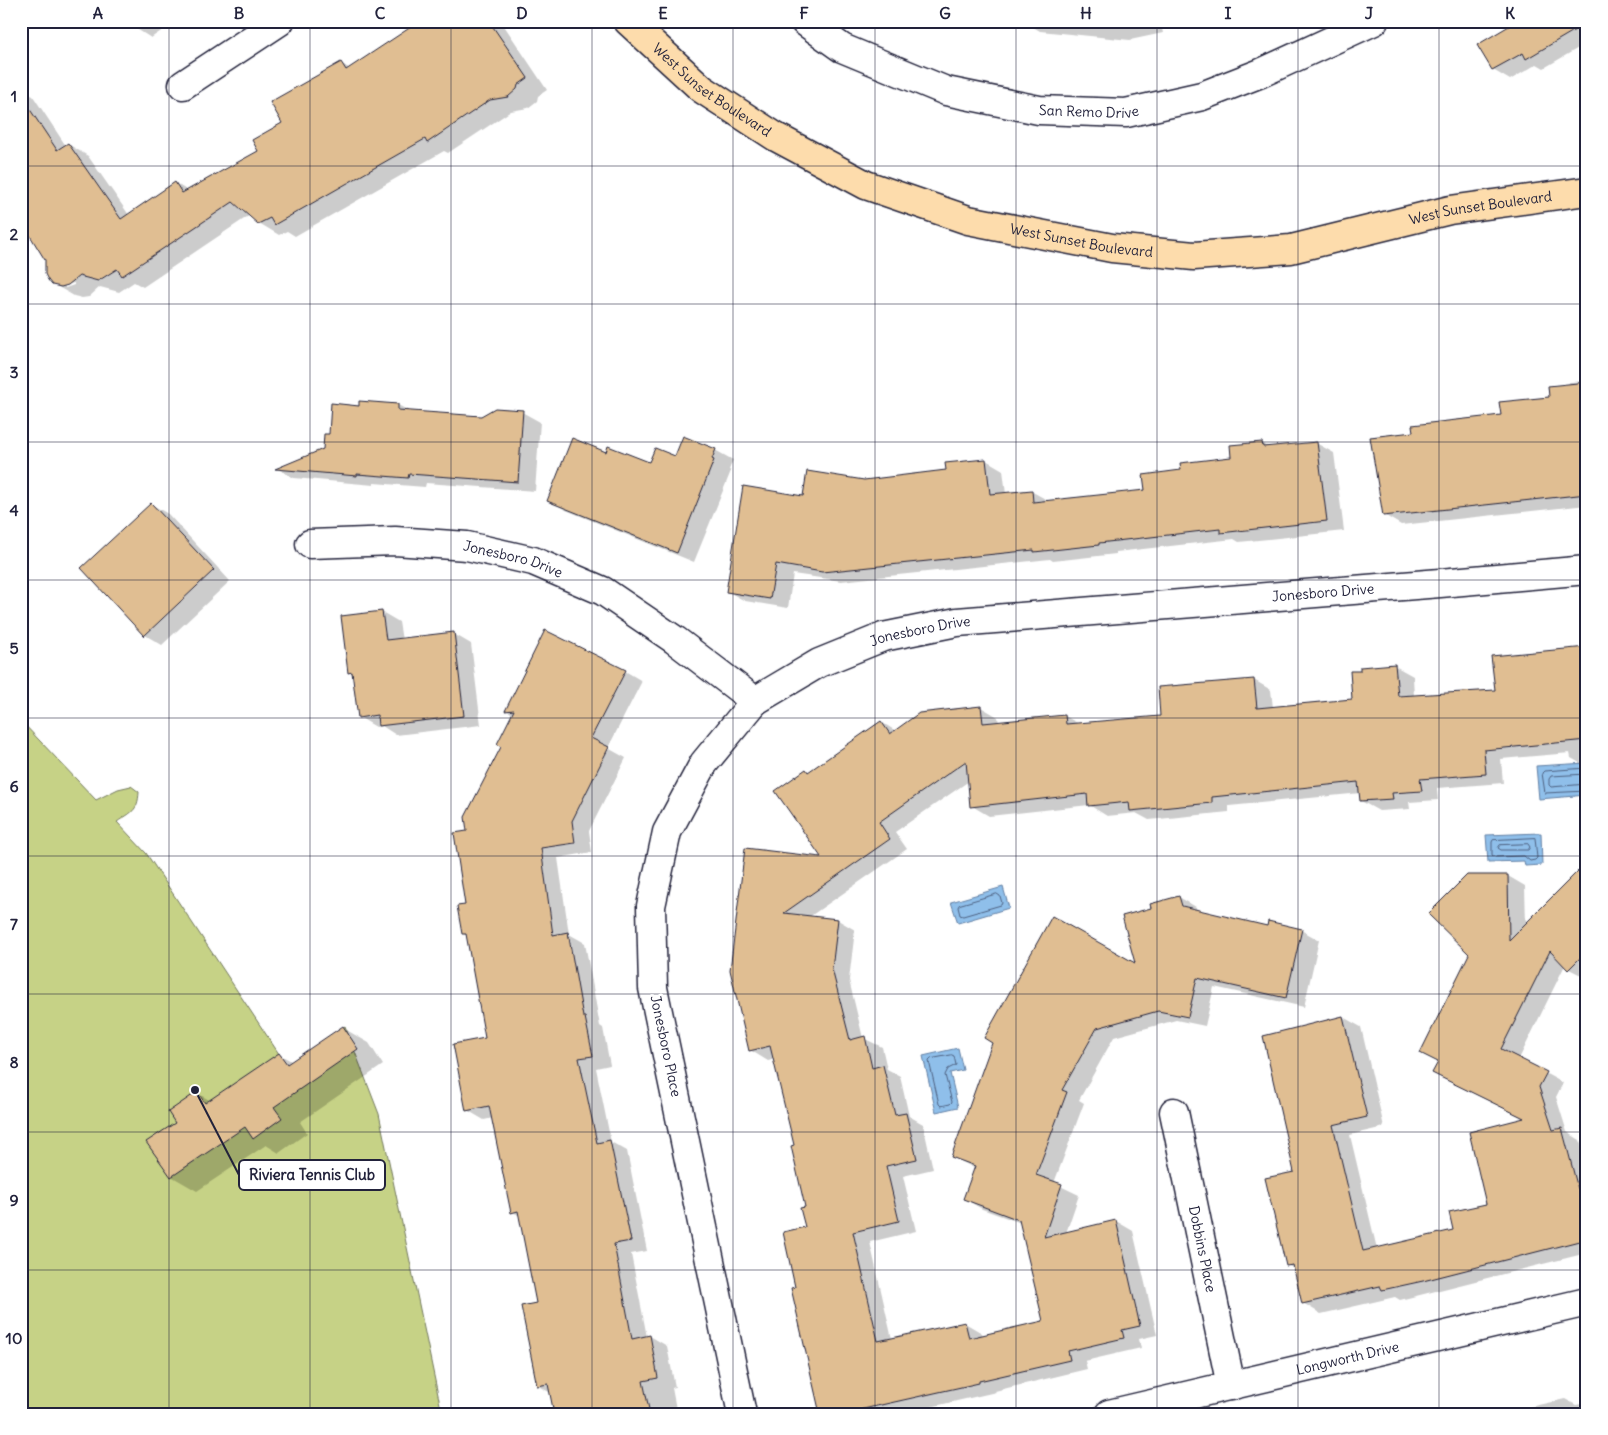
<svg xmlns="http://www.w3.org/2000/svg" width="1608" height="1435" font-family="Delius,sans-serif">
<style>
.green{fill:#c6d286;stroke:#747a60}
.water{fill:#8fbfea;stroke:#6380a4}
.shadow{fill:#0003;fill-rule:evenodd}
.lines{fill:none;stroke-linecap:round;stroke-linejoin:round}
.shore{stroke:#4e6181;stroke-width:1}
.building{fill:#e0be92;stroke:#22223b}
.minor-casing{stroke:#22223b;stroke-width:31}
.major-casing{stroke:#22223b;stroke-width:31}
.minor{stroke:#fff;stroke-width:28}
.major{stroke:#fddcac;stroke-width:28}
.grid{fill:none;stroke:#22223b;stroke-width:1;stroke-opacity:0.55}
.labels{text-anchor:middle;stroke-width:5;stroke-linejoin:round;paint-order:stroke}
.street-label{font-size:14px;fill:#22223b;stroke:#fff}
.leader{fill:none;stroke:#22223b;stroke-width:2}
.callout-dot{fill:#22223b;stroke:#fff;stroke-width:2}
.callout{fill:#fff;stroke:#22223b;stroke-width:2}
.callout-label{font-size:15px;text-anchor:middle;font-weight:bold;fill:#22223b}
.neatline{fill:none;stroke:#22223b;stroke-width:2}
.grid-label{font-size:16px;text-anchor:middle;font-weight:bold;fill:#22223b}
</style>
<rect width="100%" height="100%" fill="#fff"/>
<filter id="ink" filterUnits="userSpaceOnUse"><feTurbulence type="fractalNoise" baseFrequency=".02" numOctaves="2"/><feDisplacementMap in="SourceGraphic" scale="10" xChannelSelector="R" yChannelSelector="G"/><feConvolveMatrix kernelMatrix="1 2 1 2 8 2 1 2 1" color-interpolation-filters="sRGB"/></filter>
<g filter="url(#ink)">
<path class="green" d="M21 721 96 800 118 789 131 786 139 792C138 812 131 812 117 822L146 853 287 1066 345 1026 379 1114 442 1414H21Z"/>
<path class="water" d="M1587 763V795L1539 799 1536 766Z
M1541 833 1542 865 1525 866 1524 861 1488 862 1486 835Z
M1003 887 1009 908 958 923 951 902Z
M958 1048 963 1070 950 1073 958 1107 936 1112 923 1056Z"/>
<path class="shadow" d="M124 21H176L151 38Z
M423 21H501L547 90 538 96 537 101 528 108 511 111 448 153 444 151 295 236 287 231 279 235 259 223 250 215 143 287 134 282 119 292 100 287 89 297 82 298 74 296 53 284 46 260 21 218V90L33 96 66 146 68 144 88 156 129 215 175 183 188 191 260 151 283 124 341 63 350 69ZM74 283V285L65 288V285Z
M1023 21H1197L1162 29 1163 33 1130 40 1040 31Z
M1505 21H1587V43L1544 68 1537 64 1510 80 1493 70 1478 46 1509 28Z
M1587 381V505L1401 525 1384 515 1415 433 1502 416 1550 398 1570 385 1569 382Z
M398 405 411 412 482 417 522 412 540 422 535 491 426 483 425 487 374 483V485L294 478 278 469 324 450 330 436 360 407Z
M1262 443 1270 448 1316 443 1334 453 1344 531 1239 542 1234 539 1116 552V554L1053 561 1050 559 841 581 793 574 788 608 745 601 727 591 804 497 864 481 947 471 986 460 1003 470 1006 494 1031 491 1049 501 1146 491 1182 471 1233 459Z
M715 450 733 460 729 470 731 471 694 562 566 510 548 500 607 453 650 463Z
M151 504 168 514 230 581 162 645 145 635Z
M382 612 399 622 402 640 454 634 471 644 481 725 396 735 382 726 376 727 359 717 354 675 349 672Z
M1587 649V767L1571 758 1570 753 1501 759 1503 783 1437 788 1438 800 1409 802 1410 809 1379 811 1361 801V793L1229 806V812L1149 820 1136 813 1107 816 1089 805 989 816 972 806 969 781 895 832 907 849 809 917 838 920 855 930 849 980 863 1038 882 1047 887 1069 900 1076 909 1116 923 1124 933 1169 903 1176 916 1231 870 1242 892 1339 965 1323 982 1333 983 1336 1044 1321 1021 1223 982 1209 965 1199 976 1169 953 1157 1137 965 1152 909 1179 897 1196 907 1197 911 1268 928 1301 930 1319 940 1304 1007 1214 987 1205 1026 1176 1020 1114 1037 1079 1100 1084 1103 1054 1183 1079 1195 1066 1233 1116 1221 1133 1231 1157 1335 1139 1339 1141 1348 1085 1361 1087 1369 995 1391 996 1392 900 1414H821L797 1288 806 1228V1208L796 1146 775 1059 768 1061 750 1050 731 970 824 859 806 771 810 773 881 722 896 731 981 707 998 717 999 723 1065 716 1079 724 1161 717 1254 680 1271 690 1273 708 1354 700 1361 668 1395 666 1413 676 1414 697 1496 691Z
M625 671 642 681 608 748 626 758 589 831 592 852 558 858 569 934 585 943 600 1026 603 1028 610 1065 596 1068 611 1142 627 1151 647 1251 631 1254 647 1337 650 1336 667 1346 675 1387 672 1388 677 1414H555L551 1393 538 1386V1304L520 1216 513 1212 493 1118 484 1120 467 1110 487 1039 468 936 463 934 466 906 468 832 503 746 513 714 506 710Z
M1508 876 1525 886 1526 925 1587 880V978L1569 969 1565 965 1519 1059 1563 1083 1556 1097 1567 1132 1580 1140 1587 1167V1253L1400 1300 1395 1297 1321 1314 1303 1303 1296 1270 1287 1265 1296 1173 1343 1017 1361 1027 1384 1127 1350 1135 1377 1249 1455 1231 1487 1204 1525 1119 1451 1082 1439 1062Z
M343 1028 369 1043 383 1065 300 1122 307 1133 279 1153 266 1145 197 1191 171 1176 177 1123 197 1093 211 1101 279 1054 293 1062Z
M1565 1399 1576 1405 1587 1403V1414H1498Z
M1435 1410 1442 1414H1433Z"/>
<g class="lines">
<path class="shore" d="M1587 768 1544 771 1542 773 1545 793 1587 791
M1587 774 1551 776 1549 779V785L1551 787 1587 784
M1535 838 1537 858 1535 860 1530 861 1524 856 1495 857 1492 855V842L1493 840Z
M1528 844 1530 847 1528 850H1501L1498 848 1500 845Z
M997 894 1000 896 1002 903 1001 905 963 916 960 915 958 907 959 905Z
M952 1055 954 1056 956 1065 948 1069 945 1075 952 1102 950 1104 941 1106 939 1104 929 1061 931 1059Z"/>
</g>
<path class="building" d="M420 21H489L528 78 518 85 517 89 508 97 490 100 427 143 425 139 274 225 270 218 258 224 233 202 122 276 117 269 98 281 79 276 68 285 61 287 52 285 48 280 45 274V260L21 221V96L57 150 68 143 121 219 175 182 182 193 258 151 252 140 282 123 270 102 341 62 346 70Z
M1507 21H1587V23L1526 59 1523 53 1492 70 1477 45 1509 26Z
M1587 382V494L1383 516 1370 437 1413 432 1412 425 1501 415 1499 402 1549 397 1548 386Z
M359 401 398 404V410L481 416 495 408 523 410 518 482 409 474 408 478 357 474V476L275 469 323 449 324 434H329L331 403 359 406Z
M683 436 716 449 712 459 714 460 677 553 547 501 572 438 606 452 608 446 649 462 655 448 675 456Z
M1262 442 1263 447 1317 442 1327 521 1220 533V529L1099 543V545L1034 552V550L822 572 776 564 770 599 726 592 743 486 803 496 807 471 864 480 946 470 945 463 986 459 990 494 1032 490 1033 502 1145 490 1143 475 1181 470 1180 463 1231 457 1230 445Z
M151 503 214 570 144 636 81 568Z
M382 611 386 640 454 632 464 716 378 726 377 715 358 718 352 672 348 673 341 616Z
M545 630 626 670 591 738 609 747 572 821 575 843 541 848 553 935 568 932 583 1017H585L593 1056 579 1058 597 1143 610 1140 631 1241 614 1244 632 1339 650 1335 658 1378 643 1381 650 1414H554L548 1384 537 1386 521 1306 536 1303 518 1211 511 1213 489 1106 466 1111 453 1044 485 1038 466 934H462L457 906 465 905 454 833 467 831 465 817 501 747 497 744 514 710 505 711Z
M1587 647V740L1484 750 1486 774 1420 779 1422 791 1392 793 1393 799 1360 801 1358 782 1212 797V803L1130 811 1129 802 1088 806 1087 794 970 807 966 761 879 822 890 839 784 913 838 919 832 969 850 1040 865 1036 872 1068 883 1065 895 1115 906 1113 917 1159 886 1166 899 1221 853 1232 878 1341 965 1322 969 1338 1043 1321 1019 1220 963 1199 975 1166 951 1157 992 1043 984 1038 1052 916 1135 963 1122 916 1151 908 1150 904 1179 896 1182 906 1267 926 1268 921 1302 929 1286 998 1197 978 1188 1017 1158 1011 1097 1028 1062 1090 1067 1092 1036 1175 1062 1184 1044 1237 1116 1220 1140 1326 1122 1330 1124 1338 1068 1351 1070 1360 979 1381V1383L841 1414H820L791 1288 795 1287 783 1232 805 1227 800 1208 805 1207 791 1146 794 1145 770 1046 749 1051 730 970 745 848 821 857 775 791 806 769 808 772 881 721 890 734 919 713 981 706 983 723 1065 715 1066 724 1160 716 1158 687 1254 679 1257 708 1352 699 1350 671H1360V667L1395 664 1398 696 1495 690 1491 656Z
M1587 862V951L1568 970 1550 951 1501 1049 1547 1072 1539 1087 1553 1130 1562 1128 1578 1189 1587 1187V1239L1423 1281 1382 1290 1380 1286 1302 1304 1293 1265 1286 1266 1265 1178 1294 1172 1263 1036 1343 1016 1367 1117 1333 1125 1363 1251 1453 1230 1449 1212 1486 1204 1469 1132 1524 1118 1432 1073 1438 1062 1420 1053 1469 954 1428 914 1467 875H1508L1509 940Z
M343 1026 358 1049 274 1107 282 1118 253 1139 245 1127 171 1177 146 1142 175 1123 168 1112 197 1092 205 1103 279 1053 287 1064Z"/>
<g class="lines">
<g class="minor-casing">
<g id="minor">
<path id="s1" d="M804 21 842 48 946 91 1039 110 1126 113 1202 96 1261 73 1374 21"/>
<path d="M183 85 280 21"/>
<path id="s2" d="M310 544 395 541 467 546 533 561 603 591 675 640 755 701 819 663 883 637 957 622 1440 583 1587 570"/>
<path id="s3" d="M1174 1112 1231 1386"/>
<path d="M742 1414 653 988 651 906 667 832 704 763 755 701"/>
<path id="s4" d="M1109 1414 1587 1302"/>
</g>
</g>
<g class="major-casing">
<g id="major">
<path id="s5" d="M628 21 702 89 776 137 866 185 968 220 1112 248 1194 256 1291 249 1450 210 1587 191"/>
</g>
</g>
<use href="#minor" class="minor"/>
<use href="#major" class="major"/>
</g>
</g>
<path class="grid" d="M169 21V1414M310 21V1414M451 21V1414M592 21V1414M733 21V1414M875 21V1414M1016 21V1414M1157 21V1414M1298 21V1414M1439 21V1414M21 166H1587M21 304H1587M21 442H1587M21 580H1587M21 718H1587M21 856H1587M21 994H1587M21 1132H1587M21 1270H1587"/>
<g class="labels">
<g class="street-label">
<text dy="5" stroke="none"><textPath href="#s5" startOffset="109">West Sunset Boulevard</textPath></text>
<text dy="5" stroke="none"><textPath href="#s1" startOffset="304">San Remo Drive</textPath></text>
<text dy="5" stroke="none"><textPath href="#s5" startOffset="919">West Sunset Boulevard</textPath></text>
<text dy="5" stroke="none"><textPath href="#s5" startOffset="514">West Sunset Boulevard</textPath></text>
<text dy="5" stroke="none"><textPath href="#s2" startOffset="205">Jonesboro Drive</textPath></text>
<text dy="5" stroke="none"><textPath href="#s2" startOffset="1075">Jonesboro Drive</textPath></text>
<text dy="5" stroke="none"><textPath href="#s2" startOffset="670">Jonesboro Drive</textPath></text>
<text transform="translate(666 1046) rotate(78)" y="5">Jonesboro Place</text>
<text dy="5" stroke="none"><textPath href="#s3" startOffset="140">Dobbins Place</textPath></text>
<text dy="5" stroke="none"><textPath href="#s4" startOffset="245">Longworth Drive</textPath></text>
</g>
</g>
<path class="leader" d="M195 1090L239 1175"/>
<circle class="callout-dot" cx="195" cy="1090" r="5"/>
<rect class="callout" x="239" y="1160" width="146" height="30" rx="5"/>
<g class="callout-label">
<text x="312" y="1180">Riviera Tennis Club</text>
</g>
<rect width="1608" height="1435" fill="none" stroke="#fff" stroke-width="55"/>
<rect x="28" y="28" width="1552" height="1380" class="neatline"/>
<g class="grid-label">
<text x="98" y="19">A</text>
<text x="239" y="19">B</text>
<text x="380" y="19">C</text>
<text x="522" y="19">D</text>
<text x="663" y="19">E</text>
<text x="804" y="19">F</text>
<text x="945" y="19">G</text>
<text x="1086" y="19">H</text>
<text x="1228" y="19">I</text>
<text x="1369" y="19">J</text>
<text x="1510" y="19">K</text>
<text x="14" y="102">1</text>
<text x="14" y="240">2</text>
<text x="14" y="378">3</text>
<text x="14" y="516">4</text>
<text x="14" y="654">5</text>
<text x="14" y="792">6</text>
<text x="14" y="930">7</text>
<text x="14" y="1068">8</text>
<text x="14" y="1206">9</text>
<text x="14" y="1344">10</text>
</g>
</svg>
